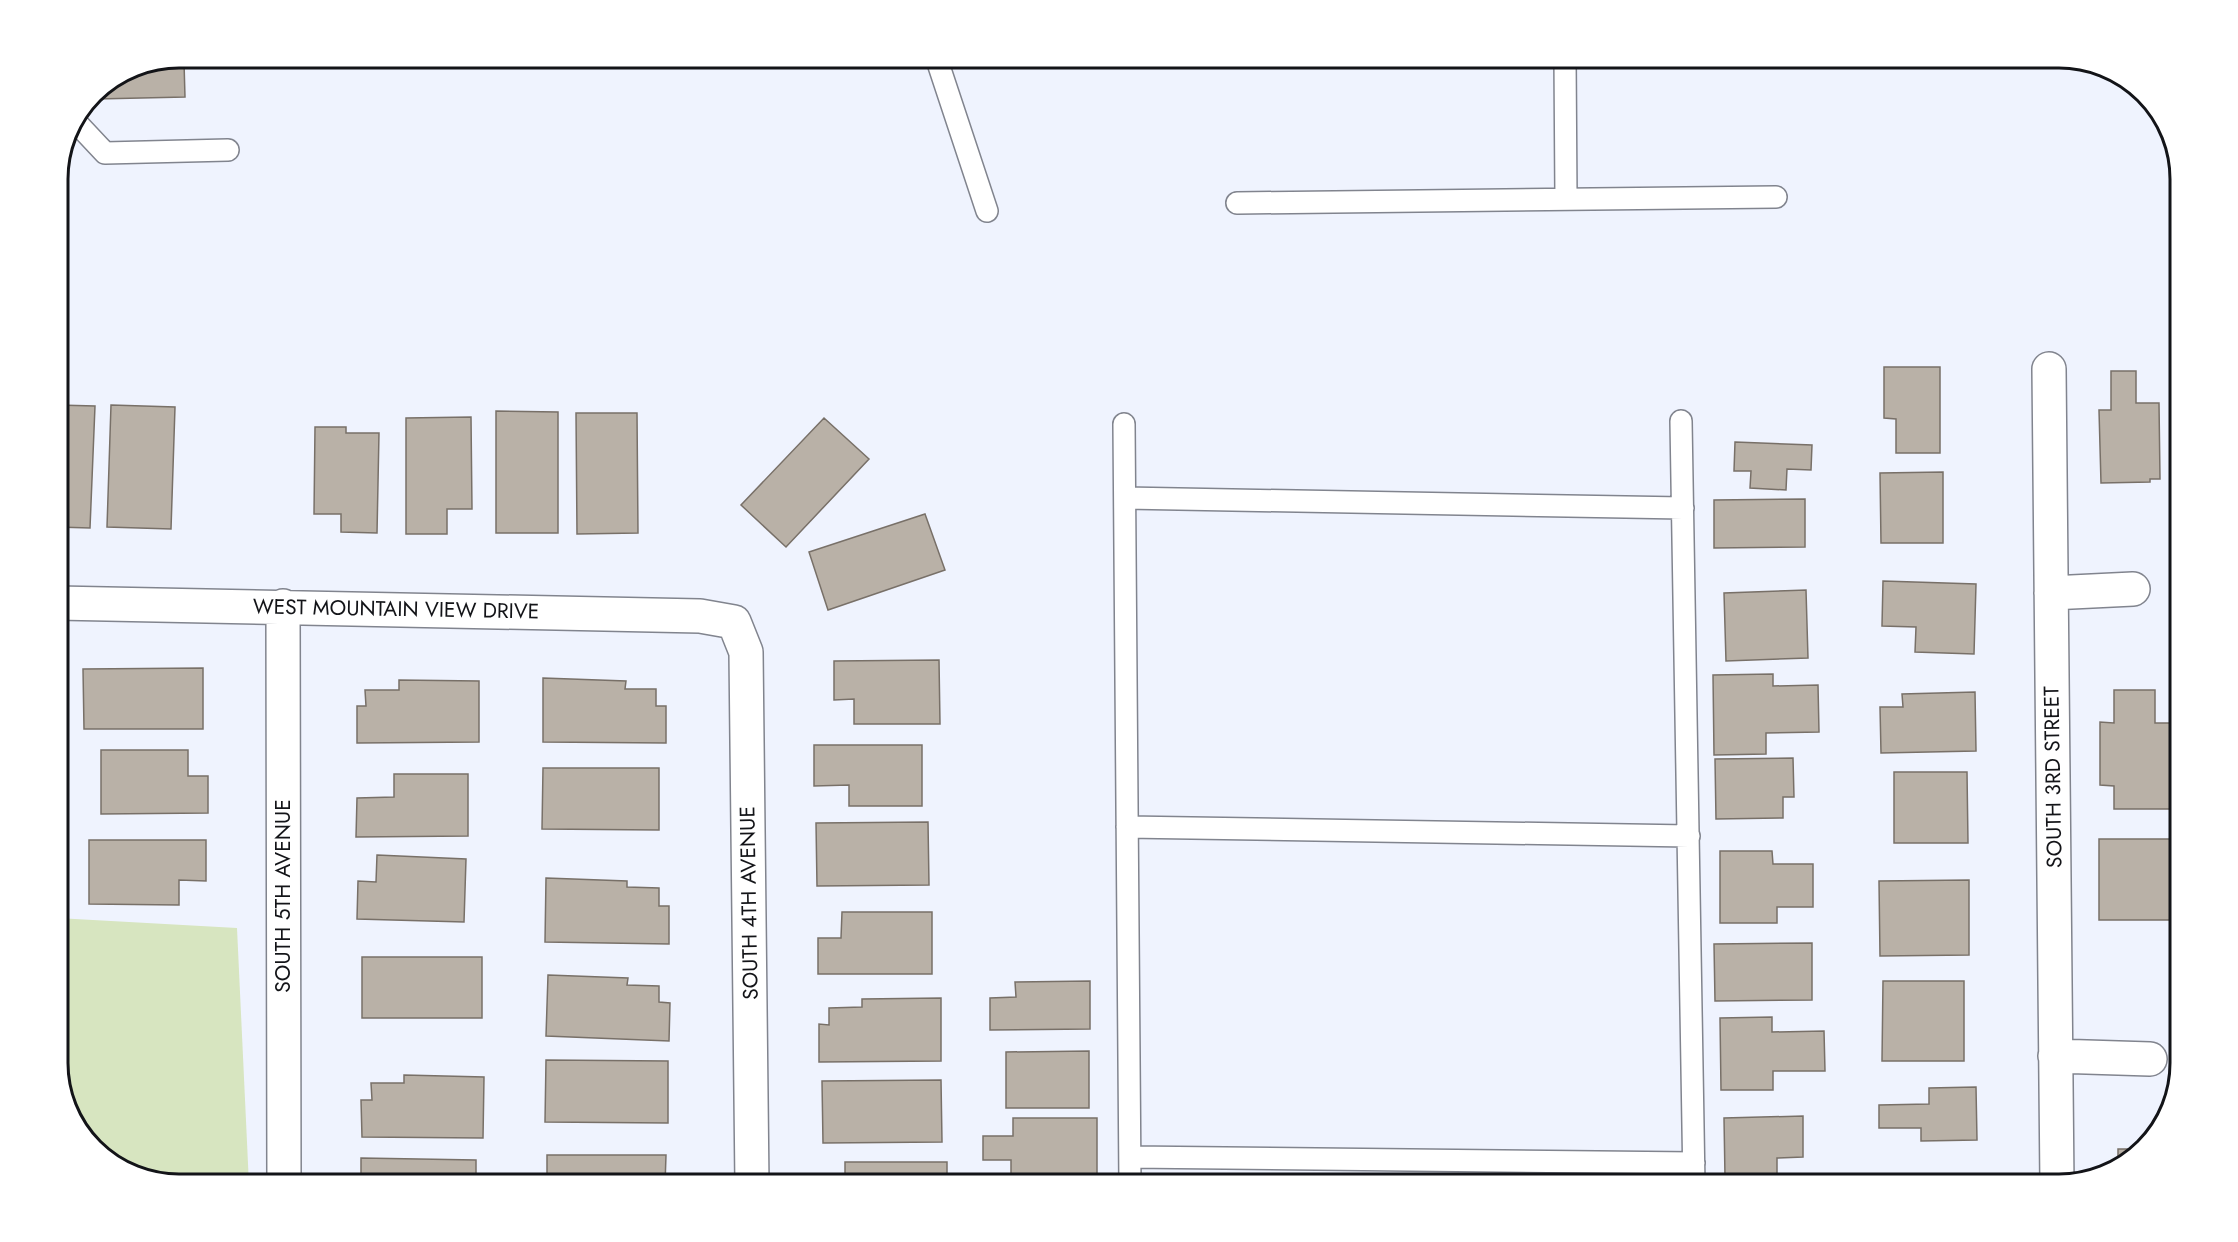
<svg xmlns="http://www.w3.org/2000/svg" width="2238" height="1242" font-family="Jost,sans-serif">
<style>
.green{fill:#d7e5c0}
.building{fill:#b9b1a7;stroke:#787068;stroke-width:1.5}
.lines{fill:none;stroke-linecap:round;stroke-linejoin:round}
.service-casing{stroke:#81848e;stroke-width:24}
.minor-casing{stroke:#81848e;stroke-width:36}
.service{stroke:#fff;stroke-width:21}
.minor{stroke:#fff;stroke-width:33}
.labels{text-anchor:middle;stroke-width:6;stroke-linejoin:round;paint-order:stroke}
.street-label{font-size:21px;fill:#131418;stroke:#fff}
.rim{fill:none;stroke:#131418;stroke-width:3}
</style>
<rect width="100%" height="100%" fill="#eff3fe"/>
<path class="green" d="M57 918 237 928 249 1185H178L118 1169 73 1125 57 1071Z"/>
<path class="building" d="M184 62 185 97 97 99V90L132 66 148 63Z
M1884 367H1940V453H1896V419L1884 418Z
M2111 371H2136V403H2159L2160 479H2150V482L2101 483 2099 410H2111Z
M57 405 95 406 90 528 57 527Z
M111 405 175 407 171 529 107 527Z
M496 411 558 412V533H496Z
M576 413H637L638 533 577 534Z
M471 417 472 509H447V534H406V418Z
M824 418 869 459 786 547 741 505Z
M315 427H346V433H379L377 533 341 532V514H314Z
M1735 442 1812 445 1811 470 1787 469 1786 490 1750 488 1751 471H1734Z
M1943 472V543H1881L1880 473Z
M1805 499V547L1714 548V500Z
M925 514 945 570 828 610 809 552Z
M1883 581 1976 584 1974 654 1915 652 1916 627 1882 626Z
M1806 590 1808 658 1726 661 1724 593Z
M939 660 940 724H854V699L834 700V661Z
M203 668V729H84L83 669Z
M1773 674V686L1818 685 1819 732 1766 733V754L1714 755 1713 675Z
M543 678 626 681 625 689H656V706H666V743L543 742Z
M399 680 479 681V742L357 743V706H366L365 690H399Z
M2114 690H2155V723H2179L2181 809H2114V786L2100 785V722L2114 723Z
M1975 692 1976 751 1881 753 1880 707H1903L1902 694Z
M814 745H922V806H849V785L814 786Z
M101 750H188V776H208V813L101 814Z
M1793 758 1794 797H1783V818L1716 819 1715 759Z
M543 768H659V830L542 829Z
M1894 772H1967L1968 843H1894Z
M394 774H468V836L356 837 357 798 394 797Z
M928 822 929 885 817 886 816 823Z
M2099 839H2181V887L2176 886V920H2099Z
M89 840H206V881L179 880V905L89 904Z
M1720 851H1772L1773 864H1813V907H1777V923H1720Z
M377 855 466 859 464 922 357 919 358 881 376 882Z
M546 878 627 881V887L659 888V906H669V944L545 942Z
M1969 880V955L1880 956 1879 881Z
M842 912H932V974H818V938H841Z
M1812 943V1000L1715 1001 1714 944Z
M362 957H482V1018H362Z
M548 975 628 978 627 985 659 986V1002L670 1003 669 1041 546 1036Z
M1090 981V1029L990 1030V998L1016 997 1015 982Z
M1883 981H1964V1061H1882Z
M941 998V1061L819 1062V1024L829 1025V1008L862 1007V999Z
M1772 1017V1032L1824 1031 1825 1071H1773V1090H1721L1720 1018Z
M1089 1051V1108H1006V1052Z
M546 1060 668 1061V1123L545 1122Z
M404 1075 484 1077 483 1138 362 1137 361 1100H372L371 1083H404Z
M941 1080 942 1142 823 1143 822 1081Z
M1976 1087 1977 1140 1921 1141V1128H1879V1105L1929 1104V1088Z
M1803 1116V1157L1777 1158V1176L1725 1177 1724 1118Z
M1013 1118H1097V1177L1011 1176V1160H983V1136H1013Z
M2118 1149H2140L2118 1169Z
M547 1155H666L665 1185H547Z
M361 1158 476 1160V1185H361Z
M845 1162H947V1185H845Z
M1941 1178H1984V1185H1941Z"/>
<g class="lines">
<g class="service-casing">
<path id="service" d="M936 57 987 211
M1565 57 1566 199
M74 120 105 153 228 150
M1237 203 1776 197
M1681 421 1694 1185
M1124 424 1130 1185
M1125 498 1683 508
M1127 827 1689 836
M1130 1157 1694 1163"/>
</g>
<g class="minor-casing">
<path id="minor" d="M2049 369 2057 1185
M2051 593 2133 589
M57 603 700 616 734 622 746 652 752 1185
M283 606 284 1185
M2055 1056 2150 1059"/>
</g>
<use href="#service" class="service"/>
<use href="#minor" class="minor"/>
</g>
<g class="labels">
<g class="street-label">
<text transform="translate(396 609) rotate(1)" y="7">WEST MOUNTAIN VIEW DRIVE</text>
<text transform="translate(2053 777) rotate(-91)" y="7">SOUTH 3RD STREET</text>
<text transform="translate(283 896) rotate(-90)" y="7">SOUTH 5TH AVENUE</text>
<text transform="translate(749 903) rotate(-91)" y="7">SOUTH 4TH AVENUE</text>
</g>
</g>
<path d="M0 0H2238V1242H0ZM179 68H2059A111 111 0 0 1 2170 179V1063A111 111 0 0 1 2059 1174H179A111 111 0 0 1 68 1063V179A111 111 0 0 1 179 68Z" fill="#fff" fill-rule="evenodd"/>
<path class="rim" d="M179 68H2059A111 111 0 0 1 2170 179V1063A111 111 0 0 1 2059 1174H179A111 111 0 0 1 68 1063V179A111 111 0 0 1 179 68Z"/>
</svg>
